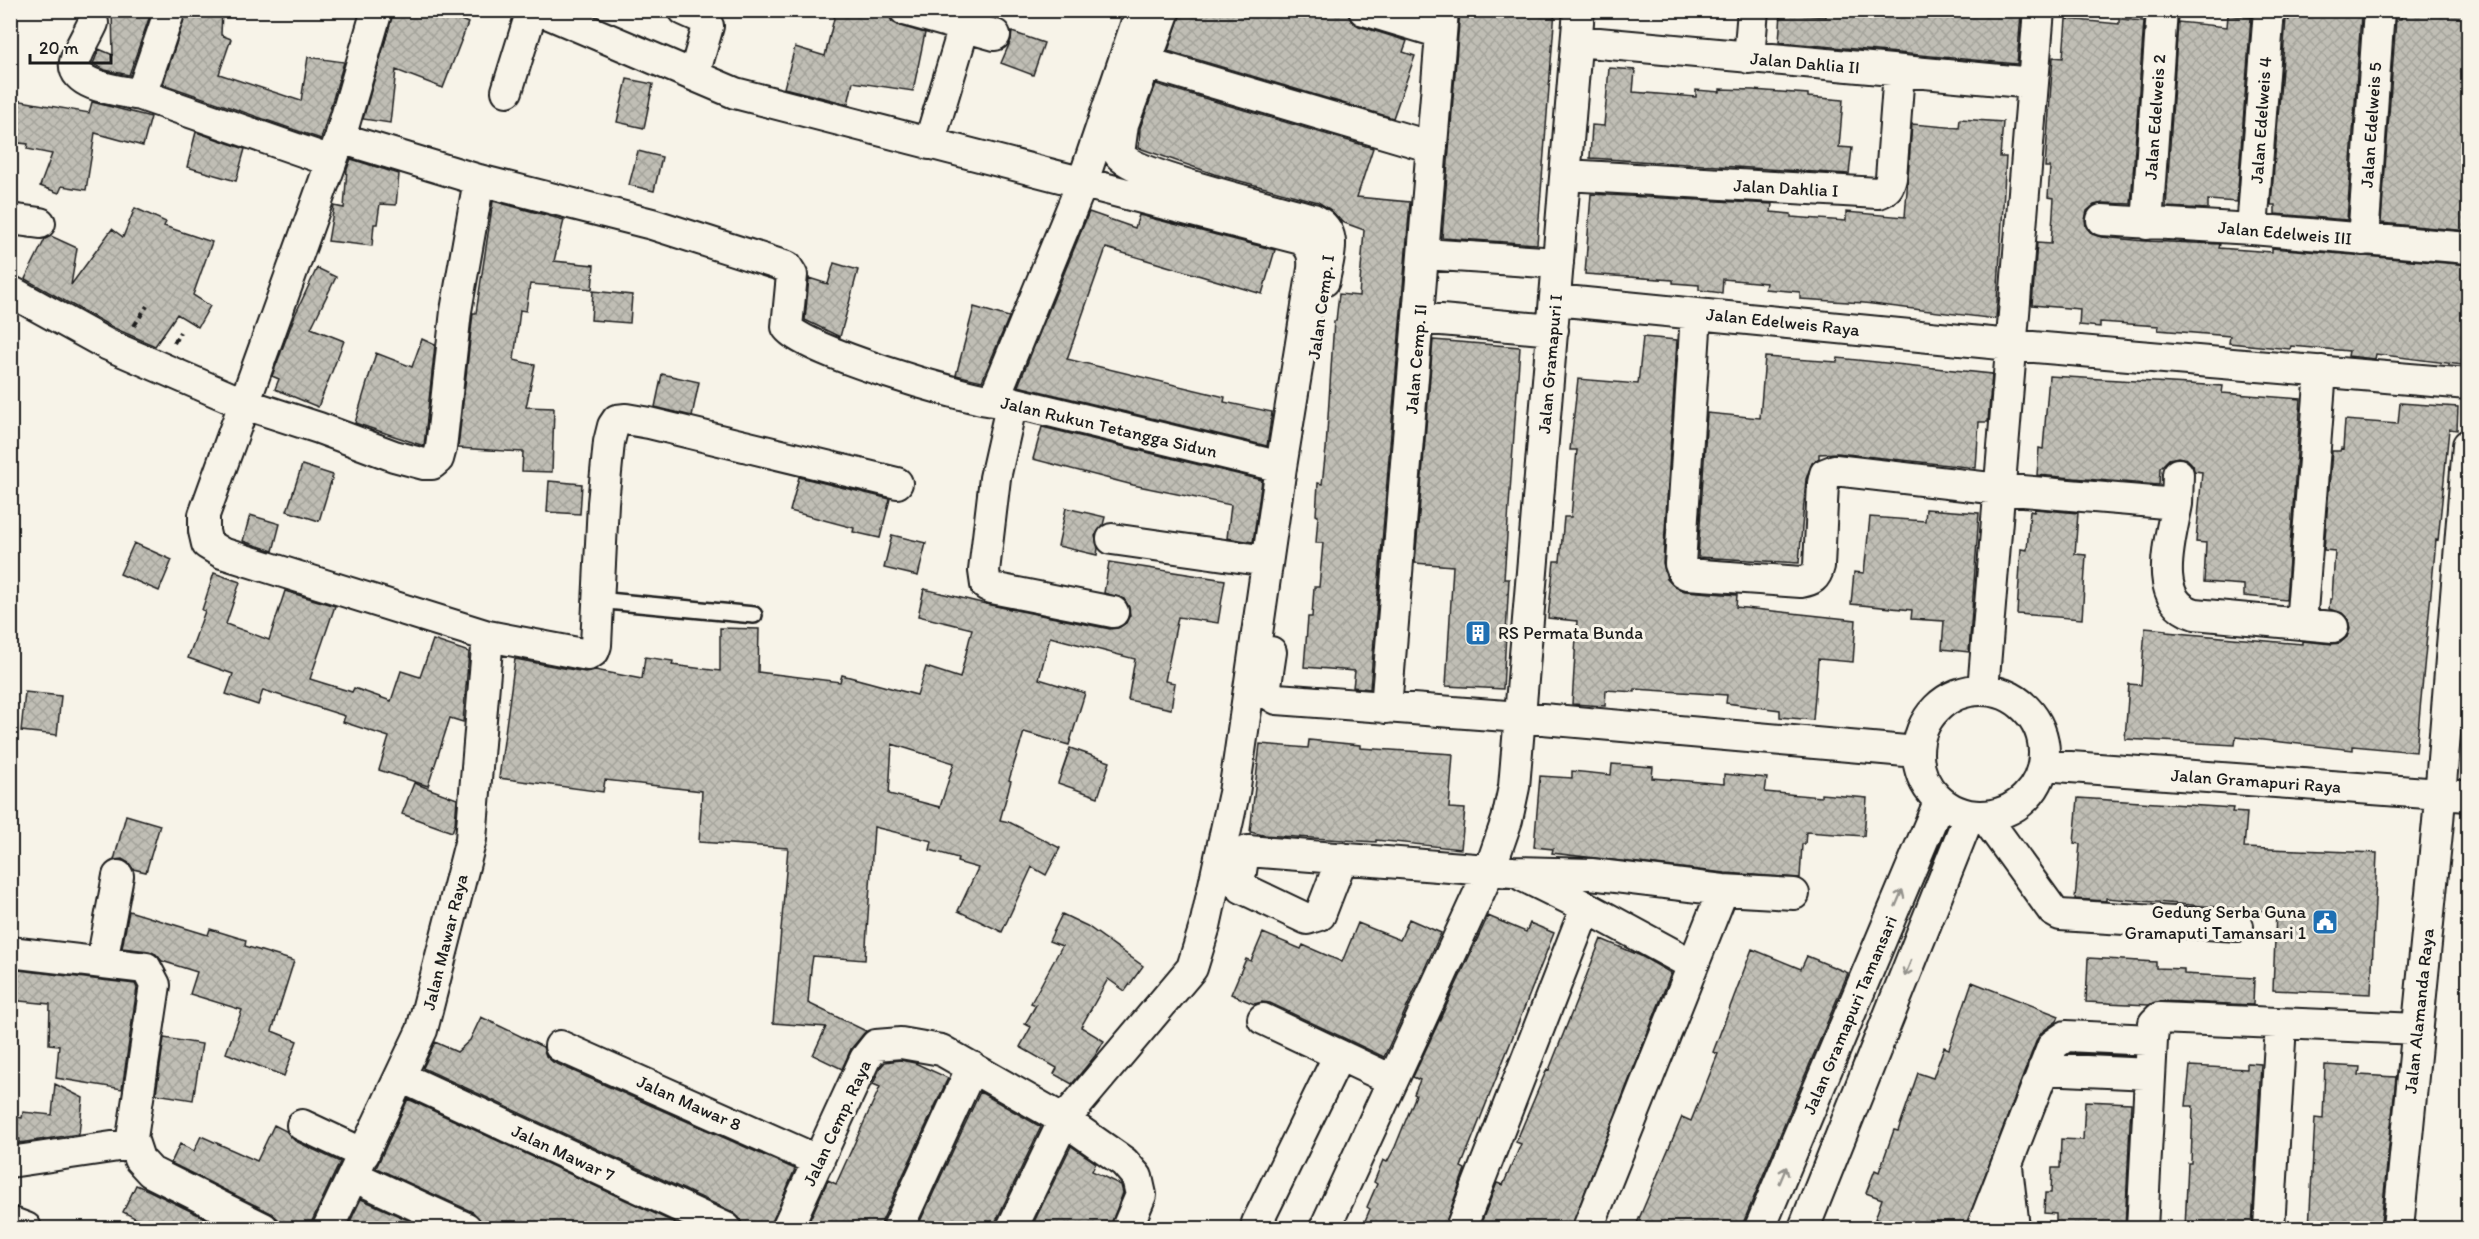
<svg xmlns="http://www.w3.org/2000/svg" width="2479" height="1239" font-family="Itim,sans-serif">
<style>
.building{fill:url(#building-cross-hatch);stroke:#1c1c1c;stroke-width:1.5;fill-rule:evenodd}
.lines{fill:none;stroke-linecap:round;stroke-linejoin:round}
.lane-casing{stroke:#1c1c1c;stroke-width:20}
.street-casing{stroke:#1c1c1c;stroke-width:34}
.path{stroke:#1c1c1c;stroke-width:4;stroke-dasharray:6 4.5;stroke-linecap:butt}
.lane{stroke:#f7f3e8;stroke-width:15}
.street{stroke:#f7f3e8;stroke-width:30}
.oneway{stroke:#94928c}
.labels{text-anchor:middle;stroke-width:6;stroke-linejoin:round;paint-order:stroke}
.street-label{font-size:18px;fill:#1c1c1c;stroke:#f7f3e8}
.poi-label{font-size:18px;fill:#1c1c1c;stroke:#f7f3e8;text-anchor:start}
</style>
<defs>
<pattern id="building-cross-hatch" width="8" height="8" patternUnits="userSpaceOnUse" patternTransform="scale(1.5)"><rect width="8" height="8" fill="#c0beb5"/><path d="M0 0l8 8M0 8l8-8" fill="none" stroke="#a4a39b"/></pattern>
</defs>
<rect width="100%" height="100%" fill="#f7f3e8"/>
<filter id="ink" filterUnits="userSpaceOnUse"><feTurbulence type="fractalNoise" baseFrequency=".0167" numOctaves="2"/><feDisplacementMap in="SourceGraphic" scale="12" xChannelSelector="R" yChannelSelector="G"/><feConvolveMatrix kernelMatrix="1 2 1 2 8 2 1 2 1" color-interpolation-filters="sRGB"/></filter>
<g filter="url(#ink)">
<path class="building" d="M112 10H152L129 75 105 70 93 64 99 49 113 55Z
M187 10H222L221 35 231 39 219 74 301 101 308 57 344 62 321 139 163 84Z
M394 10H437L468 23 443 88 396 70 390 123 363 119Z
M836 10H886L892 22 900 26 925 33 913 91 853 82 848 104 784 88 795 47 825 56Z
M1182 10H1347L1351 21 1359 26 1407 41 1403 52 1415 56 1393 118 1168 51Z
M1460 10H1555L1537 244 1442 238Z
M1856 10H1979L2021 14 2017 64 1779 42 1781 13 1826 17V12L1856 15Z
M2290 10H2322V13L2361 16 2347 220 2275 214V205H2271L2286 19 2289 20Z
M2402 10H2469L2467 215H2469V231L2381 223 2396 19H2401Z
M2228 15 2251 17 2237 202 2208 200V209L2166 207 2178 22 2227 27Z
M2066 19 2119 24V19L2144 21 2131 204 2103 203 2094 205 2087 211 2085 220 2086 227 2092 234 2101 237 2145 241 2220 244 2219 248 2272 252V248L2469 265 2462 365 2376 354 2375 359 2348 356 2349 351 2291 346 2290 349 2229 343 2230 336 2158 330 2159 326 2100 322V327L2079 325 2080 309 2032 305 2037 243 2051 244 2054 198 2048 197 2050 167H2045L2053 57 2063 58Z
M1012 32 1044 43 1033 75 1001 63 1011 40Z
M1609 68 1635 70 1633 92 1696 97V90L1720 92V89L1753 90 1808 94V97L1843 100 1839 147 1852 148 1849 174 1590 158 1592 125 1604 126Z
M627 79 653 84 644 128 617 122Z
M1156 84 1373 148 1357 197 1410 202 1370 689 1353 687 1355 671 1304 667 1308 617H1312L1314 587H1319L1323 543H1316L1318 516 1316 515 1318 483 1322 484 1326 449 1334 321H1336L1339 294 1359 296 1364 230 1342 222 1331 210 1318 202 1214 174 1139 148 1140 128Z
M10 99 89 113 92 102 151 117 143 146 95 133 86 190 62 186 59 193 40 186 52 154 27 149 28 144 10 142Z
M1960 119 2003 122 2000 157H2006L1996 319 1864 303 1800 299V292L1765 289 1766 283 1723 279 1722 293 1699 290V285L1673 283V280L1585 274 1591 194 1772 204 1771 212 1791 214V217L1846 221V212L1905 217 1912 124 1959 128Z
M196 132 245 149 236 181 187 167Z
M638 151 662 157 654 191 629 185Z
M351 159 399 174 396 205 380 204 377 224H374L372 246 328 241 334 206 344 208 347 169Z
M493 201 564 220 554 261 594 265 592 289 530 284 526 311 520 310 514 360 535 365 526 407 554 408 552 472 522 471 523 452 458 448 473 313H476Z
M135 208 166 222 164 226 212 242 193 295 210 306 198 327 177 314 155 346 114 328 25 279 45 239 51 236 77 248 71 285 112 229 123 237Z
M1089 212 1135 228 1139 215 1275 250 1262 294 1106 248 1067 359 1225 397 1224 402 1272 412 1267 446 1018 386Z
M834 263 858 270 840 337 805 320 809 278 828 284Z
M317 268 336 277 311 328 344 341 318 407 275 389 279 379 272 376 295 315Z
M593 291 632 295 630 323 591 320Z
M974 307 1009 317 982 381 956 375Z
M1643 337 1677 340 1663 563 1667 579 1675 587 1685 591 1737 595 1736 607 1856 620 1853 662 1818 659 1813 720 1780 717V710L1726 703 1727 695 1635 689V692L1606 690 1605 706 1572 704 1577 621 1548 618 1554 561H1560L1564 517H1571L1577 450H1570L1578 379 1638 384Z
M422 339 435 345 424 446 355 423 376 353 412 367Z
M1433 340 1520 347 1504 579H1509L1503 689 1446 686 1453 566 1415 563Z
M1765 357 1837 362 1838 358 1992 374 1988 422H1979L1976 468 1837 453 1819 454V458L1812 463 1806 479 1799 563 1698 557 1707 413 1760 418Z
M662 374 699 382 692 416 655 407Z
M2049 376 2223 386 2222 393 2301 399 2286 600 2244 596V585L2204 582 2206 543 2196 542 2202 472 2194 471 2193 465 2187 459 2178 457 2169 459 2160 468 2159 485 2037 475 2039 448 2043 449Z
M2400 403 2458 407 2457 430 2449 429 2438 541 2436 540 2416 752 2353 746V750L2236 737 2235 745 2125 739 2129 684 2141 685 2145 628 2166 630V632L2302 644V641L2332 644 2340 643 2347 637 2350 629 2348 619 2342 613 2329 609 2330 599H2332L2335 551 2324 550 2332 451H2340L2341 448 2343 449 2345 420 2398 424Z
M1042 427 1262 480 1253 542 1227 538 1231 505 1133 485 1033 459Z
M302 465 333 475 319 521 287 511Z
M799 477 890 499 880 538 853 532 854 528 790 511Z
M549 481 582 484 580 514 547 512Z
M1066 508 1105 517 1103 525 1095 536 1098 548 1097 555 1058 546Z
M1926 509 1979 513 1969 652 1942 649 1944 621 1911 619 1912 610 1851 604 1854 572 1864 573 1870 517 1925 521Z
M2035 509 2078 513 2075 554 2086 555 2082 619 2017 614 2021 549 2027 550 2030 511 2034 512Z
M250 515 280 524 273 551 243 541Z
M892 535 926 543 918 576 884 568Z
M134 543 172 560 159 591 120 574Z
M1109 562 1225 580 1218 623 1178 617 1165 681 1175 683 1171 709 1128 700 1135 659 1050 637 1039 679 1085 693 1069 745 1024 732 1009 780 1011 781 1000 820 1009 822 1060 848 1046 875 1032 867 1002 932 958 911 978 868 957 862 958 858 930 850 932 841 874 827 865 960 813 956 811 969 808 1003 866 1031 851 1049 842 1069 813 1055 826 1027 773 1023 788 848 699 842 702 791 605 780 603 792 499 778 515 659 585 672 595 670 642 679 645 657 673 661 672 665 720 671V628L759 629 758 672 840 682 842 675 917 695 926 667 960 678 972 629 918 616 924 589 990 605 1110 629 1118 628 1126 623 1130 615 1129 607 1124 599 1104 593ZM892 744 954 763 940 807 889 794Z
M214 573 240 582 226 624 269 640 285 591 335 606 310 679 352 692 354 688 391 701 401 671 420 677 433 640 469 652 463 722 450 718 428 786 379 770 389 737 343 722 345 716 263 690 258 705 226 694 233 674 188 658 205 611 202 610Z
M25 692 61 696 57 735 21 731Z
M1309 740 1360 745V748L1453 754 1449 808 1465 809 1461 849 1376 840V842L1263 835 1250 832 1260 744 1308 748Z
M1070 748 1110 762 1098 797 1058 783Z
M1612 764 1653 767 1652 778 1724 784V774L1767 778 1765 792 1821 797V794L1867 798 1864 836 1806 832 1805 844H1802L1800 878 1725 873 1552 853 1553 849 1534 847 1540 776 1572 778V771L1611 775Z
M414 783 457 799 455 824 452 832 402 814Z
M2078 798 2233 808 2232 812 2247 813 2244 848 2377 853 2371 994 2273 990 2276 912 2106 898V901L2075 899 2080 844 2074 843Z
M126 815 160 825 146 872 133 869 129 863 122 859 114 860Z
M129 911 208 935 210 929 246 940 245 946 294 961 272 1031 297 1041 284 1076 226 1053 242 1010 190 994 197 972 162 961 156 954 149 951 122 948Z
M1062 914 1087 926 1143 966 1125 991 1108 979 1081 1027 1104 1041 1095 1056 1072 1084 1054 1074 1057 1068 1020 1047 1031 1027 1025 1024 1036 1005 1031 1003 1062 946 1049 941Z
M1488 916 1526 932 1530 923 1554 933 1461 1167 1465 1169 1444 1228H1362L1370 1209 1367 1207 1377 1184 1374 1182 1383 1160 1387 1162 1395 1147 1416 1095 1414 1094 1420 1080 1413 1077Z
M1409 919 1441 933 1384 1057 1270 1003 1262 1002 1254 1004 1231 994 1246 959 1251 961 1263 933 1301 949 1303 945 1342 962 1358 923 1400 940Z
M1601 939 1641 956 1671 973 1571 1228H1479L1497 1183 1503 1185 1521 1144 1516 1142 1547 1069 1549 1070Z
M1752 949 1801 969 1807 956 1848 973 1744 1221 1743 1228H1635L1682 1117 1691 1121 1718 1054 1713 1052Z
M2088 958 2156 962V968L2184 969V974L2254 978 2253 1005 2160 1001 2149 1005 2086 1002Z
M10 969 135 984 137 988 122 1089 56 1078 59 1045 49 1044 50 1004 10 1000Z
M1972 982 2059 1016 2057 1021 2043 1031 2037 1039 1965 1228H1886L1888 1223 1875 1219 1882 1199 1866 1193 1875 1170 1879 1172 1894 1130 1898 1131 1918 1073 1933 1078 1944 1047 1949 1049Z
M481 1017 543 1047 546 1056 553 1062 795 1169 770 1228H743L740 1219 733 1212 423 1068 435 1042 457 1052 470 1040Z
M164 1038 202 1044 193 1100 156 1094Z
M900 1060 915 1063 948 1078 882 1221 881 1228H806L828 1180 836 1184 880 1087 873 1084 880 1068 885 1062Z
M2247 1063 2261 1064 2252 1228H2185L2188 1163H2191L2193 1106H2186L2190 1066 2247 1069Z
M2325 1065 2360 1067 2359 1075 2396 1077 2381 1223 2346 1222V1228H2309L2315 1118 2323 1119Z
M55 1084 83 1098 79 1134 19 1143 20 1139 10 1137V1116L22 1118 23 1112 52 1115Z
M980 1092 1041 1127 996 1221 995 1228H917Z
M408 1099 686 1228H497L481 1221 473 1212 376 1168Z
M2085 1101 2131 1103 2125 1228H2056V1214L2044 1213 2045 1193H2051L2052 1168H2060L2061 1139 2083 1140Z
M274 1125 286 1131 295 1141 340 1162 312 1221 311 1228H280L278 1219 271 1213 171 1163 180 1144 194 1151 201 1136 257 1161Z
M1071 1146 1096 1163 1092 1171 1121 1185 1123 1193 1111 1224 1108 1228H1031Z
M136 1185 148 1190 225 1228H138L141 1221 123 1212Z
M361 1199 426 1228H347Z"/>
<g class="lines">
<g class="lane-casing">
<path id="lane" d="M597 600 754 615"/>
</g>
<g class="street-casing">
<path id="street" d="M170 10 141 95 331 161
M377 10 340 138 204 515V531L207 544 222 553 488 636 588 655 594 651 596 645 603 503 609 442 613 426 617 420 626 419 649 423 897 483
M540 10 735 93 1301 239C1312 248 1314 255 1313 269L1281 467 1234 793 1205 926 1192 968 1064 1120 1012 1228
M684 10 704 19 708 26 694 75
M905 10 995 35
M1165 10 1123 124 1119 154C1132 175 1281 210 1313 219 1340 232 1328 257 1324 281
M1364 10 1441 33
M93 23C88 35 78 49 75 62 71 87 124 91 141 95
M1577 41 2033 83
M1749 58 1753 10
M1147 63 1432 147
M507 91 532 10
M340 138 479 180 652 224 787 267 792 275 787 327C798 349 964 398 994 401 1000 402 1006 402 1012 402L1281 467
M929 144 964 27
M1566 175 1878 193C1887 190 1889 187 1891 178L1899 72
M10 219 40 223
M2102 220 2252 229 2468 248
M2147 224 2162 10
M2252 229 2269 10
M2363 240 2379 10
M1424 254 1558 263
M10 291 106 344 245 404 319 428 394 456 424 464H432L438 459 441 448 456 311 479 180
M1555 300 2011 345 2468 384
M1696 314 1680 564 1683 572 1687 574 1801 582C1812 580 1816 578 1819 566L1823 483 1825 474 1835 470 1999 489 2177 504C2171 538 2150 601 2195 614L2301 624 2321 371
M1419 318 1553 330
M993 401 1083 181 1141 10
M1012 402 995 478 984 571 986 585 992 588 1113 612
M2177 504 2178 474
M1112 539 1267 561
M2301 624 2333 627
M1271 652 1266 685 1269 694 1277 699 1520 717 1917 752
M1918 753a63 63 0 1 1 126 0a63 63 0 1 1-126 0Z
M1983 690 2039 10
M1386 708 1443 10
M2043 765 2468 796
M1985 817 2053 911 2060 915 2238 926
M1342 858 1320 915 1307 919 1242 888 1239 884 1243 859 1248 851 1513 872 1591 874 1723 890 1794 894
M1523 876 1586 907 1693 965
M10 952 146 968 155 985 132 1138 139 1159 151 1172 263 1228
M102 962 118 876
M1263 1019 1392 1080
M560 1046 819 1161
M2043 1069 2150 1074
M401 1077 726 1228
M302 1125 364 1154
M10 1162 132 1144
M2007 1167 2014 1228
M353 1176 466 1228
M10 1222 26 1228
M1257 1223 1339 1055
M328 1228 422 1030 471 839 488 636
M787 1228 865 1059 876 1045 901 1043 941 1050 1064 1120 1124 1162 1137 1177 1141 1195 1127 1228
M898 1228 972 1067
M1325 1228 1490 869 1507 820 1514 787 1579 10
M1461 1228 1586 907
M1588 1228 1723 890
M1760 1228 1939 802
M1804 1228 1969 816
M1982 1228 2053 1045 2066 1036 2152 1040
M2142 1228 2152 1040 2154 1023 2159 1018 2418 1029
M2269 1228 2281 1024
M2398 1228 2438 822 2468 445"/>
</g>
<path class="path" d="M134 326 147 306
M174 343 180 332"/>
<use href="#lane" class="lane"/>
<use href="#street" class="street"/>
</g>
<defs><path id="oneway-shaft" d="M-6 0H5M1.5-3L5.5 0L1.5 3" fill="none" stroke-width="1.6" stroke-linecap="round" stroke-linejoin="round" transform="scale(1.5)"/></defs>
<g class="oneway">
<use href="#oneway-shaft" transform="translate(1899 898) rotate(-67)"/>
<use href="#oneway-shaft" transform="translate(1908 968) rotate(112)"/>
<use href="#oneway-shaft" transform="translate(1783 1175) rotate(-67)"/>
</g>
</g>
<defs>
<g id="building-square" transform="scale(1.35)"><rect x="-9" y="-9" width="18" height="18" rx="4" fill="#1f6fb2" stroke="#f7f3e8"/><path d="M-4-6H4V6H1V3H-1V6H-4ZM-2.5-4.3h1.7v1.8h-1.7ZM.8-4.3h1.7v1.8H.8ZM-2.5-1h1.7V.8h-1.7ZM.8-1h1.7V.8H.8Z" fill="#fff"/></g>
<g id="civic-square" transform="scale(1.35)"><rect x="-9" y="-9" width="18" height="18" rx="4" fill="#1f6fb2" stroke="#f7f3e8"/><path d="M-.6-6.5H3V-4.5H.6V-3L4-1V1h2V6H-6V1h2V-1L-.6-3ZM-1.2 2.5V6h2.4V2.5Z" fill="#fff"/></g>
</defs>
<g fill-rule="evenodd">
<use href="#building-square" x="1478" y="633"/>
<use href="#civic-square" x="2325" y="922"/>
</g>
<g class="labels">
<g class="street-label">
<text transform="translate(1805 63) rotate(5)" y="6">Jalan Dahlia II</text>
<text transform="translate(2155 117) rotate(-86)" y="6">Jalan Edelweis 2</text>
<text transform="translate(2261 120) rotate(-86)" y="6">Jalan Edelweis 4</text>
<text transform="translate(2371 125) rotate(-86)" y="6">Jalan Edelweis 5</text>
<text transform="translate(1786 188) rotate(3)" y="6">Jalan Dahlia I</text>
<text transform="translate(2285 233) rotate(5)" y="6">Jalan Edelweis III</text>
<text transform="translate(1321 307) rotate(-82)" y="6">Jalan Cemp. I</text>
<text transform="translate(1783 322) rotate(6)" y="6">Jalan Edelweis Raya</text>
<text transform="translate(1416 359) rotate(-85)" y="6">Jalan Cemp. II</text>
<text transform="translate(1550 364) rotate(-85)" y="6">Jalan Gramapuri I</text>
<text transform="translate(1109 427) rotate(13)" y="6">Jalan Rukun Tetangga Sidun</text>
<text transform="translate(2256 781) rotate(4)" y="6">Jalan Gramapuri Raya</text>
<text transform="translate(445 942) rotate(-76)" y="6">Jalan Mawar Raya</text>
<text transform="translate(2419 1011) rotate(-84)" y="6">Jalan Alamanda Raya</text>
<text transform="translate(1850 1015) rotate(-67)" y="6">Jalan Gramapuri Tamansari</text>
<text transform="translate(689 1103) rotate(24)" y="6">Jalan Mawar 8</text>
<text transform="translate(837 1123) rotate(-65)" y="6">Jalan Cemp. Raya</text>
<text transform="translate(563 1153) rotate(25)" y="6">Jalan Mawar 7</text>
</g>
<g class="poi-label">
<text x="1498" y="639">RS Permata Bunda</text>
<text x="2306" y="918" text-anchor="end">Gedung Serba Guna<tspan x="2306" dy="21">Gramaputi Tamansari 1</tspan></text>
</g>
</g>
<rect width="2479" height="1239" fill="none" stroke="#f7f3e8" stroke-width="36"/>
<rect x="18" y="18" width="2443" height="1203" fill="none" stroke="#1c1c1c" stroke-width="2" filter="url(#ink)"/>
<path d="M30 54v9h81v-9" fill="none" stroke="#1c1c1c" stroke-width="3"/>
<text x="39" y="54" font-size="18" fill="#1c1c1c" stroke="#f7f3e8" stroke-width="4.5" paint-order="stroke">20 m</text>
</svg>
